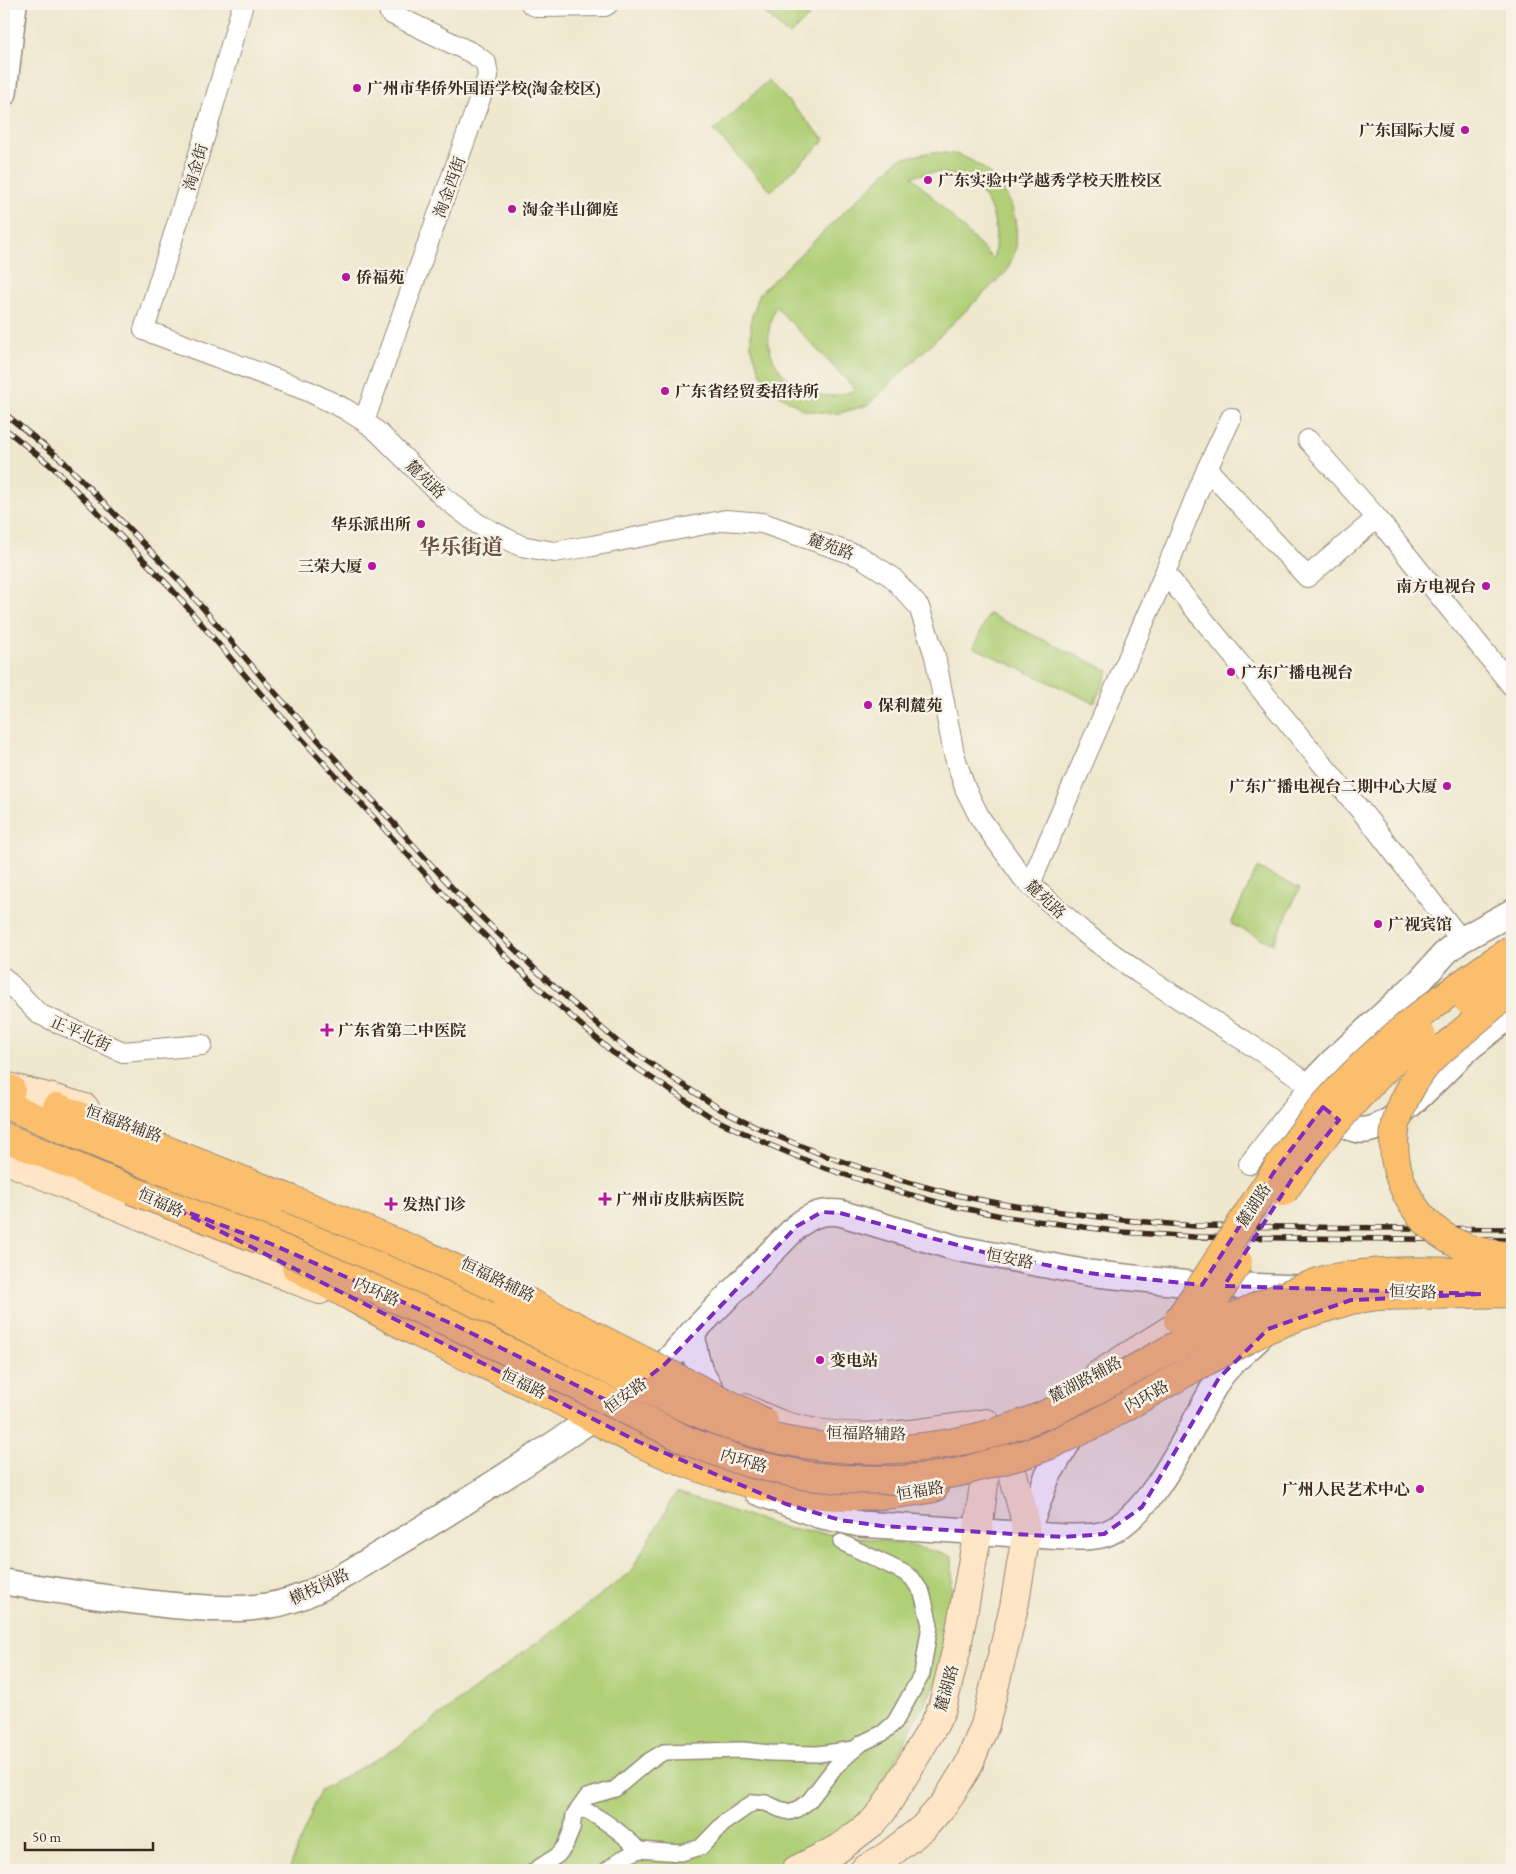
<svg xmlns="http://www.w3.org/2000/svg" width="1516" height="1874" font-family="'EB Garamond','Noto Serif SC',serif">
<style>
.green{fill:#b0cf77;stroke:#767c4a;fill-rule:evenodd}
.lines{fill:none;stroke-linecap:round;stroke-linejoin:round}
.pedestrian-casing{stroke:#958876;stroke-width:18}
.minor-casing{stroke:#958876;stroke-width:22}
.tertiary-casing{stroke:#958876;stroke-width:28}
.secondary-casing{stroke:#958876;stroke-width:30}
.primary-casing{stroke:#958876;stroke-width:30}
.trunk-casing{stroke:#958876;stroke-width:30}
.pedestrian{stroke:#fff;stroke-width:15}
.minor{stroke:#fff;stroke-width:20}
.tertiary{stroke:#fff;stroke-width:25}
.secondary{stroke:#fde5c5;stroke-width:28}
.primary{stroke:#fabe6d;stroke-width:28}
.trunk{stroke:#fabe6d;stroke-width:28}
.rail-casing{stroke:#3b2a1e;stroke-width:5.5}
.rail{stroke:#f7f3e8;stroke-width:4;stroke-dasharray:11;stroke-linecap:butt}
.primary-bridge-casing{stroke:#958876;stroke-width:30;stroke-linecap:butt}
.trunk-bridge-casing{stroke:#958876;stroke-width:30;stroke-linecap:butt}
.primary-bridge{stroke:#fabe6d;stroke-width:28}
.trunk-bridge{stroke:#fabe6d;stroke-width:28}
.marked{fill:#7b2cbf;fill-opacity:0.2;stroke:#7b2cbf;stroke-width:4;stroke-dasharray:10 6;stroke-linejoin:round}
.poi-dot{fill:#b5179e;stroke:#f7f3e8;stroke-width:2}
.labels{text-anchor:middle;stroke-width:5;stroke-linejoin:round;paint-order:stroke}
.poi-label{font-size:16px;font-weight:bold;fill:#3b2a1e;stroke:#f7f3e8;text-anchor:start}
.street-label{font-size:16px;fill:#3b2a1e;stroke:#f7f3e8}
.district-label{font-size:21px;font-weight:bold;fill:#6b5340;stroke:#f7f3e8}
</style>
<rect width="100%" height="100%" fill="#f7f3e8"/>
<filter id="ink" filterUnits="userSpaceOnUse"><feTurbulence type="fractalNoise" baseFrequency=".02" numOctaves="2"/><feDisplacementMap in="SourceGraphic" scale="10" xChannelSelector="R" yChannelSelector="G"/><feConvolveMatrix kernelMatrix="1 2 1 2 8 2 1 2 1" color-interpolation-filters="sRGB"/></filter>
<filter id="wash" filterUnits="userSpaceOnUse"><feTurbulence type="fractalNoise" baseFrequency=".0096" numOctaves="4" result="noise"/><feDisplacementMap in="SourceGraphic" scale="20" xChannelSelector="R" yChannelSelector="G"/><feGaussianBlur stdDeviation="1.12" result="paint"/><feColorMatrix in="noise" values="0 0 0 0 0 0 0 0 0 0 0 0 0 0 0 0 0 1.4 0 .05"/><feComposite in="paint" operator="in"/></filter>
<g filter="url(#wash)">
<rect width="100%" height="100%" fill="#efe7ce"/>
<path class="green" d="M756 4H821L789 36Z
M768 80 825 140 771 191 714 131Z
M932 152C943 153 957 153 966 158 1001 174 1020 208 1016 246 1015 254 1010 263 1007 271L868 405 836 414 804 410 776 393 760 372 751 346V319L760 293 899 159ZM935 172C943 173 951 174 958 177 993 191 1001 227 993 259L912 176ZM775 307H776L856 390C849 392 841 395 833 396 803 398 774 374 769 345 767 331 771 319 775 307Z
M989 614 1109 671 1094 703 973 647Z
M1257 868 1300 888 1273 944 1231 924Z
M676 1493 788 1529 896 1542 952 1556V1602L940 1676 909 1732 877 1802 810 1870H289L320 1790 395 1749 630 1573Z"/>
</g>
<g filter="url(#ink)">
<g class="lines">
<g class="pedestrian-casing">
<path id="pedestrian" d="M580 1808C603 1818 621 1832 639 1850
M535 1870 558 1855 565 1846 572 1829 574 1815 587 1797 615 1789 647 1762 664 1752 743 1750 770 1753 818 1754 854 1749
M607 1870 621 1859 639 1850 681 1853 701 1847 725 1822 754 1802 766 1803 779 1809 790 1812 798 1809 809 1801 835 1767 849 1754 862 1743 883 1733 895 1722 922 1674 930 1625 925 1604 922 1593 912 1578 903 1572 841 1542"/>
</g>
<g class="minor-casing">
<path id="minor" d="M243 4 204 138 144 330 308 391 345 409 364 421 379 433 442 496 478 524 521 546 554 552 592 546 726 520 762 523 859 556 892 577 919 607 935 656 954 754 965 788 980 818 1023 878 1083 932 1139 973 1268 1056 1310 1085 1249 1164
M531 4 538 7 605 6 608 4
M364 421 488 76 486 63 474 54 390 13 394 4
M1308 440 1377 518 1512 686
M1207 469 1307 577 1377 518
M1165 573 1375 828 1461 940
M1030 884 1160 585 1207 469 1231 418
M4 978 39 1014 123 1052 202 1045"/>
</g>
<g class="tertiary-casing">
<path id="tertiary" d="M4 93 14 4
M1512 912 1461 940 1447 951 1420 981 1333 1061 1310 1085C1313 1098 1321 1107 1332 1115 1341 1122 1353 1132 1366 1130 1399 1126 1444 1069 1470 1047 1484 1036 1498 1025 1512 1014
M693 1332C693 1355 699 1372 712 1391
M646 1381 665 1364 693 1332 797 1226C812 1215 821 1211 840 1213L956 1248 1088 1273 1189 1284 1300 1288
M757 1492 818 1515 860 1524 1064 1537C1077 1537 1092 1538 1105 1534 1154 1516 1191 1424 1218 1380 1228 1364 1245 1352 1258 1339
M1026 1535 1047 1477 1068 1442
M4 1582C58 1591 113 1599 168 1605 200 1608 234 1611 266 1606 309 1600 348 1573 385 1551 461 1506 534 1458 607 1409"/>
</g>
<g class="secondary-casing">
<path id="secondary" d="M4 1086 48 1097 85 1108
M4 1159 320 1290
M1098 1375 1173 1328
M744 1408C757 1414 770 1421 783 1425 848 1446 920 1434 986 1423
M796 1870 838 1849 872 1823 882 1812 901 1781 934 1725 942 1708 957 1647 978 1531 985 1475 994 1448
M864 1870 887 1856 923 1828 945 1803 968 1766 985 1725 1014 1607 1026 1535 1024 1515 1014 1478 1010 1468 994 1448"/>
</g>
<g class="primary-casing">
<path id="primary" d="M4 1088 11 1089
M296 1267C336 1288 376 1311 416 1332 461 1355 508 1374 553 1397 582 1412 610 1429 640 1443 736 1488 827 1509 934 1488
M666 1412C686 1422 707 1433 728 1441 793 1464 874 1474 942 1461 974 1455 1006 1443 1036 1432"/>
</g>
<g class="trunk-casing">
<path id="trunk" d="M4 1104C169 1175 337 1241 501 1315
M57 1107 288 1198
M4 1137 131 1190"/>
</g>
<use href="#pedestrian" class="pedestrian"/>
<use href="#minor" class="minor"/>
<use href="#tertiary" class="tertiary"/>
<use href="#secondary" class="secondary"/>
<use href="#primary" class="primary"/>
<use href="#trunk" class="trunk"/>
<g class="rail-casing">
<path id="rail" d="M4 413 63 461 178 579 270 687 457 893 540 974 619 1043 720 1109 774 1135 826 1156 886 1176 951 1194 1008 1205 1123 1220 1194 1226 1512 1229
M4 428 55 469 170 587 261 694 449 900 533 983 612 1052 714 1119 770 1145 822 1167 882 1187 948 1205 1006 1217 1122 1232 1194 1237 1512 1240"/>
</g>
<use href="#rail" class="rail"/>
<g class="primary-bridge-casing">
<path id="primary-bridge" d="M1468 1001 1512 974
M1283 1192C1319 1140 1372 1076 1422 1036
M1178 1320C1223 1257 1260 1188 1307 1127 1364 1053 1435 1001 1512 949
M1196 1331 1238 1262"/>
</g>
<g class="trunk-bridge-casing">
<path id="trunk-bridge" d="M1512 989C1495 1004 1478 1019 1461 1033 1445 1047 1429 1059 1418 1076 1408 1091 1400 1107 1396 1124 1387 1170 1412 1221 1454 1242 1472 1252 1492 1255 1512 1256
M131 1190 269 1243 457 1326 690 1442 748 1463 808 1476 841 1479 899 1480 931 1477 960 1472 1022 1455 1050 1445 1097 1423 1192 1369 1267 1329 1297 1317 1351 1300 1379 1296 1512 1293
M288 1198 421 1253 530 1303 764 1422
M501 1315C540 1335 578 1354 617 1374 670 1401 723 1428 782 1440 867 1458 956 1451 1037 1418 1077 1402 1114 1380 1152 1359 1196 1334 1241 1312 1288 1294 1302 1289 1315 1282 1329 1279 1389 1266 1452 1273 1512 1274"/>
</g>
<use href="#primary-bridge" class="primary-bridge"/>
<use href="#trunk-bridge" class="trunk-bridge"/>
</g>
</g>
<path class="marked" d="M1323 1107 1339 1120 1292 1179 1224 1286 1481 1294 1351 1300 1268 1329 1219 1378 1142 1507 1104 1534 1064 1537 882 1526 840 1520 786 1504 639 1442 166 1204 269 1243 457 1326 614 1404 665 1364 797 1226 822 1212 840 1213 994 1255 1088 1273 1202 1285 1274 1172Z"/>
<g class="poi-dot">
<circle cx="357" cy="88" r="5"/>
<circle cx="1465" cy="130" r="5"/>
<circle cx="928" cy="180" r="5"/>
<circle cx="512" cy="209" r="5"/>
<circle cx="346" cy="277" r="5"/>
<circle cx="665" cy="391" r="5"/>
<circle cx="421" cy="524" r="5"/>
<circle cx="372" cy="566" r="5"/>
<circle cx="1486" cy="586" r="5"/>
<circle cx="1231" cy="672" r="5"/>
<circle cx="868" cy="705" r="5"/>
<circle cx="1447" cy="786" r="5"/>
<circle cx="1378" cy="924" r="5"/>
<path d="M324.5 1022.5h5v5h5v5h-5v5h-5v-5h-5v-5h5z"/>
<path d="M602.5 1191.5h5v5h5v5h-5v5h-5v-5h-5v-5h5z"/>
<path d="M388.5 1196.5h5v5h5v5h-5v5h-5v-5h-5v-5h5z"/>
<circle cx="820" cy="1360" r="5"/>
<circle cx="1420" cy="1489" r="5"/>
</g>
<g class="labels">
<g class="poi-label">
<text x="367" y="94">广州市华侨外国语学校(淘金校区)</text>
<text x="1455" y="136" text-anchor="end">广东国际大厦</text>
<text x="938" y="186">广东实验中学越秀学校天胜校区</text>
<text x="522" y="215">淘金半山御庭</text>
<text x="356" y="283">侨福苑</text>
<text x="675" y="397">广东省经贸委招待所</text>
<text x="411" y="530" text-anchor="end">华乐派出所</text>
<text x="362" y="572" text-anchor="end">三荣大厦</text>
<text x="1476" y="592" text-anchor="end">南方电视台</text>
<text x="1241" y="678">广东广播电视台</text>
<text x="878" y="711">保利麓苑</text>
<text x="1437" y="792" text-anchor="end">广东广播电视台二期中心大厦</text>
<text x="1388" y="930">广视宾馆</text>
<text x="338" y="1036">广东省第二中医院</text>
<text x="616" y="1205">广州市皮肤病医院</text>
<text x="402" y="1210">发热门诊</text>
<text x="830" y="1366">变电站</text>
<text x="1410" y="1495" text-anchor="end">广州人民艺术中心</text>
</g>
<g class="street-label">
<text transform="translate(195 167) rotate(-73)" y="6">淘金街</text>
<text transform="translate(449 187) rotate(-70)" y="6">淘金西街</text>
<text transform="translate(426 479) rotate(44)" y="6">麓苑路</text>
<text transform="translate(831 546) rotate(20)" y="6">麓苑路</text>
<text transform="translate(1046 899) rotate(43)" y="6">麓苑路</text>
<text transform="translate(81 1033) rotate(24)" y="6">正平北街</text>
<text transform="translate(124 1123) rotate(20)" y="6">恒福路辅路</text>
<text transform="translate(161 1202) rotate(25)" y="6">恒福路</text>
<text transform="translate(1253 1205) rotate(-57)" y="6">麓湖路</text>
<text transform="translate(1010 1258) rotate(11)" y="6">恒安路</text>
<text transform="translate(498 1279) rotate(26)" y="6">恒福路辅路</text>
<text transform="translate(377 1291) rotate(24)" y="6">内环路</text>
<text transform="translate(1413 1291) rotate(2)" y="6">恒安路</text>
<text transform="translate(1085 1379) rotate(-28)" y="6">麓湖路辅路</text>
<text transform="translate(524 1383) rotate(26)" y="6">恒福路</text>
<text transform="translate(625 1395) rotate(-36)" y="6">恒安路</text>
<text transform="translate(1146 1396) rotate(-30)" y="6">内环路</text>
<text transform="translate(866 1433) rotate(1)" y="6">恒福路辅路</text>
<text transform="translate(744 1460) rotate(16)" y="6">内环路</text>
<text transform="translate(920 1490) rotate(-9)" y="6">恒福路</text>
<text transform="translate(319 1586) rotate(-25)" y="6">横枝岗路</text>
<text transform="translate(946 1688) rotate(-74)" y="6">麓湖路</text>
</g>
<g class="district-label">
<text x="461" y="554">华乐街道</text>
</g>
</g>
<rect width="1516" height="1874" fill="none" stroke="#f7f3e8" stroke-width="20"/>
<path d="M25 1842v8h128v-8" fill="none" stroke="#3b2a1e" stroke-width="2.5"/>
<text x="32" y="1842" font-size="15" fill="#3b2a1e" stroke="#f7f3e8" stroke-width="4" paint-order="stroke">50 m</text>
</svg>
